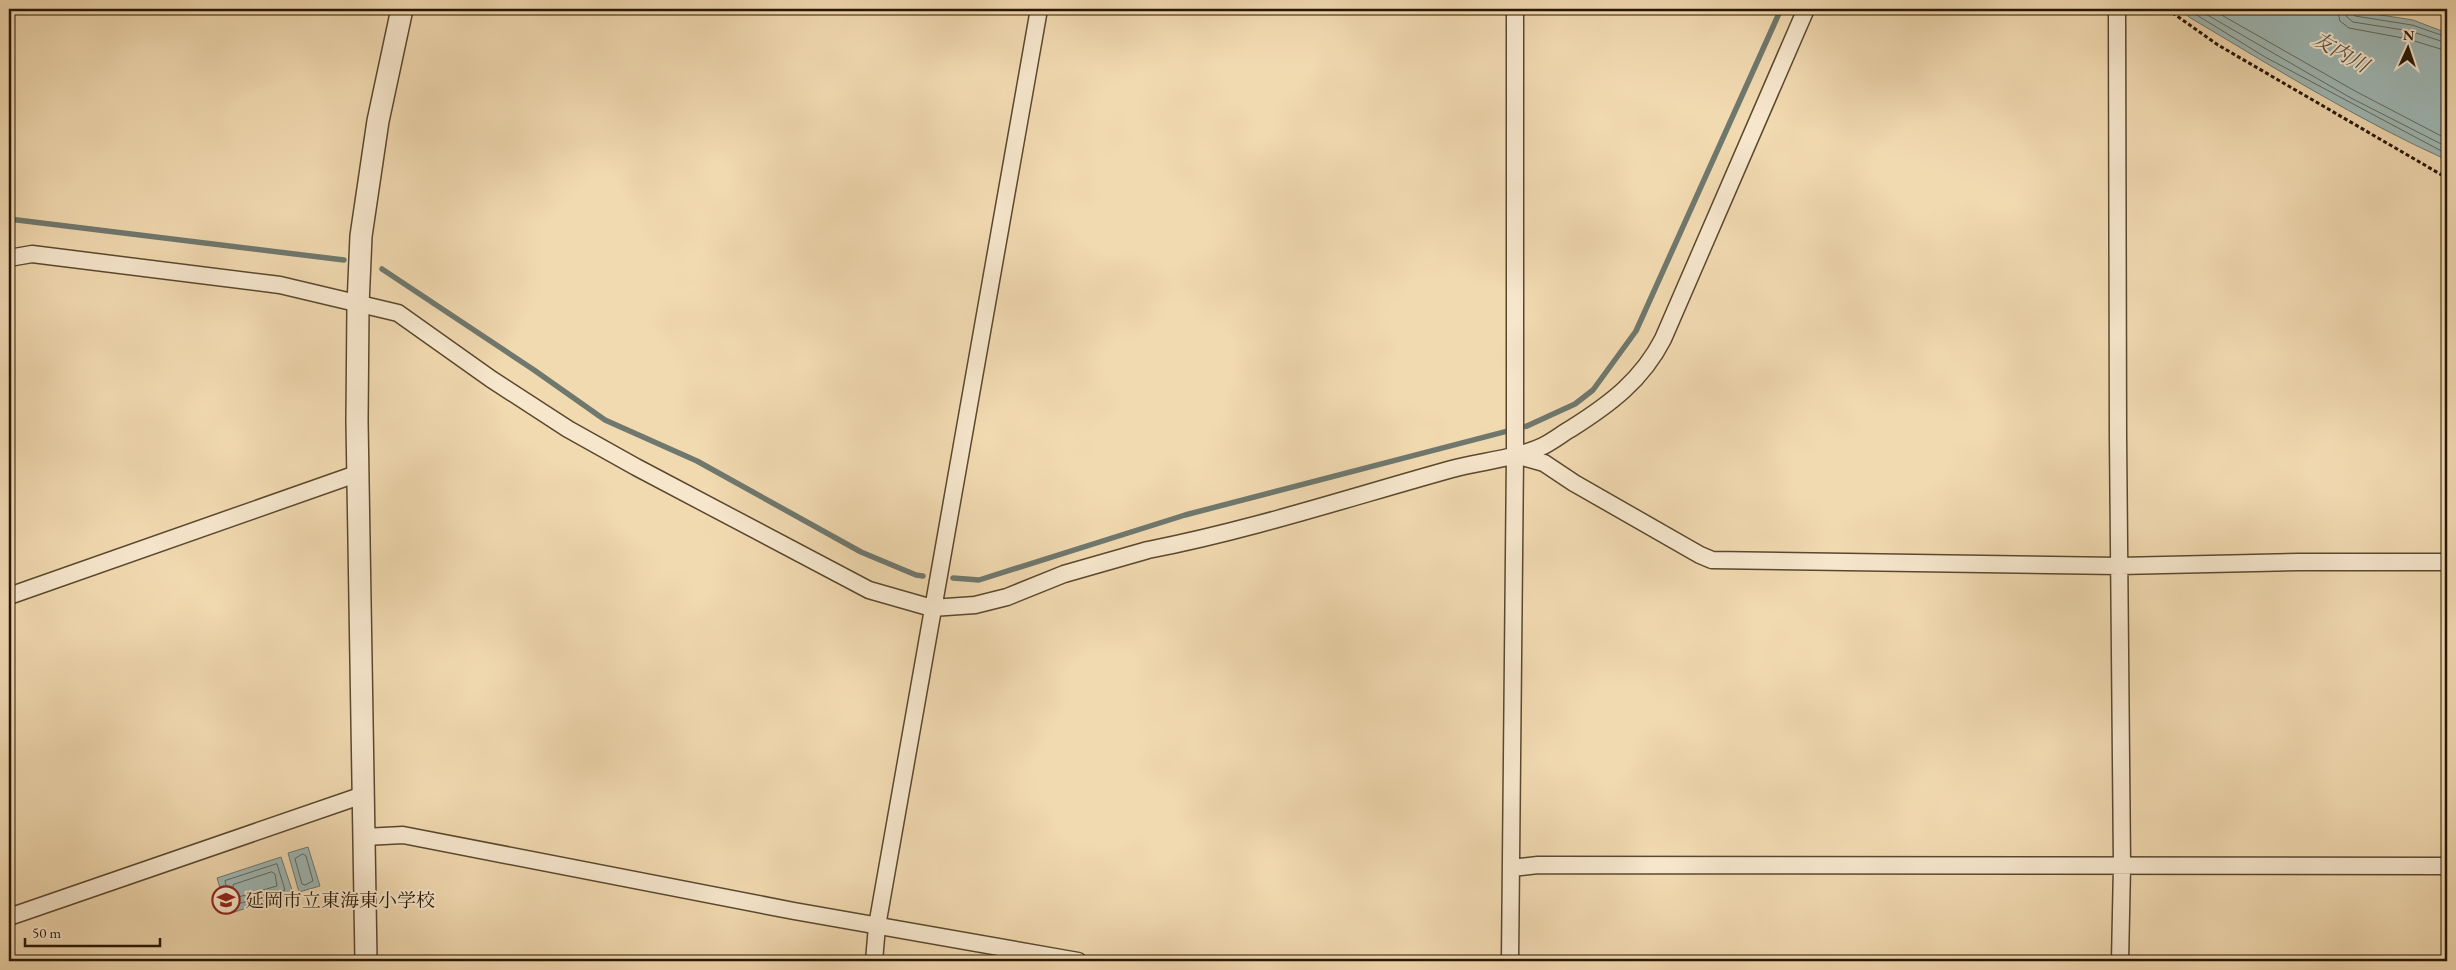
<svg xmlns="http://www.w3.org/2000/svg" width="2456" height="970" font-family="'EB Garamond','Noto Serif JP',serif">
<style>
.water{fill:#9eb8b5;stroke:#6f786e}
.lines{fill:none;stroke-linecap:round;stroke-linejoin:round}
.shore{stroke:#63685c;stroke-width:1}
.stream{stroke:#6f786e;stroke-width:5.5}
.minor-casing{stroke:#5a482e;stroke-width:19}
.tertiary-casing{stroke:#5a482e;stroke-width:24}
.path{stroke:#281703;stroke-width:3;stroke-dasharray:4 2.5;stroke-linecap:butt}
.minor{stroke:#f6e6cc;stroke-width:16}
.tertiary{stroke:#f6e6cc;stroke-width:21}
.labels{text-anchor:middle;stroke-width:4;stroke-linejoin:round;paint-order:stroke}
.poi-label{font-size:19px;fill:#281703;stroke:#f6e6cc;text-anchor:start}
.water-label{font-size:20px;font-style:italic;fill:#514f41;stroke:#f6e6cc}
</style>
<rect width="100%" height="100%" fill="#f1d9b0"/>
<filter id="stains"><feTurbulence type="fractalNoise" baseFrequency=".004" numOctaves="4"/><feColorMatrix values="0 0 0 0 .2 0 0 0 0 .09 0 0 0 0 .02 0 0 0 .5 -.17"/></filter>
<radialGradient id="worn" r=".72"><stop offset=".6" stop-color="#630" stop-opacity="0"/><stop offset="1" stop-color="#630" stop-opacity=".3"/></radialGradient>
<path class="water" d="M2180 9H2342L2413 20 2447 33V160C2358 120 2273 67 2189 17Z
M308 847 320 886 299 892 288 853Z
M281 857 293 893 228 914 217 878Z"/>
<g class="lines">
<path class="shore" d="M2187 9 2265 57 2447 154
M2197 9 2351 98 2447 147
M2211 9 2355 91 2447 139
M2337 9 2340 21 2349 28 2408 39 2447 51
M2345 9 2347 17 2353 22 2410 31 2447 43
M2351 9 2355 16 2412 25 2447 37
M303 854 306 856 313 881 305 885 302 884 295 859Z
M277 864 285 890 231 906 225 881Z
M272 872 275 874 277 886 235 898 233 885Z"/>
<path class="stream" d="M9 219 344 260
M382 269 534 370 605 420 697 461 861 552 916 575 923 576
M953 578 979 580 1185 515 1527 426 1575 404 1593 390 1636 331 1781 9"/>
<g class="minor-casing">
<path id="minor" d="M2117 9 2118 437 2122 866 2120 961
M9 258 32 254 280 285 398 313 491 379 568 429 636 467 869 590 932 608 975 605 1007 597 1064 574 1148 550C1251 530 1351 497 1452 469 1481 461 1515 459 1543 446 1553 441 1563 433 1572 428 1610 404 1642 380 1663 339L1806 9
M1515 455 1544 463 1574 483 1700 555 1712 560 2119 566 2298 562H2447
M9 596 359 473
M364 837 403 835 794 911 1078 961
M1512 868 1538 865 2447 866
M9 917 363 795
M874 961 877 926 1039 9
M1510 961 1515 455V9"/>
</g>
<g class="tertiary-casing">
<path id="tertiary" d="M366 961 357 421 358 305 361 236 378 121 402 9"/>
</g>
<path class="path" d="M2167 9 2218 45 2447 178"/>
<use href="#minor" class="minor"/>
<use href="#tertiary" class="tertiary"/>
</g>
<defs>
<g id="school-ring" transform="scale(1.4375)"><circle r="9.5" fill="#f6e6cc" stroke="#8f2418" stroke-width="1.5"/><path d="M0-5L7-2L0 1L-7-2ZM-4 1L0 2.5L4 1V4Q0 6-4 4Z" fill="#8f2418"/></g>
</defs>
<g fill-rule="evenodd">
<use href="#school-ring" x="226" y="900"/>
</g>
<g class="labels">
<g class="poi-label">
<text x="245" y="907">延岡市立東海東小学校</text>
</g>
<g class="water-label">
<text transform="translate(2341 52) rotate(30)" y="7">友内川</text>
</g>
</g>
<rect width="2456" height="970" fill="none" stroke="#f1d9b0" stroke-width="30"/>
<rect x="10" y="10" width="2436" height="950" fill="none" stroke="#281703" stroke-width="2.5"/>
<rect x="15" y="15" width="2426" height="940" fill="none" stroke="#281703"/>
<g transform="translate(2408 48) rotate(3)" stroke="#f6e6cc" stroke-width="4" paint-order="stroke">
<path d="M0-4L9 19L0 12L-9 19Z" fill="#281703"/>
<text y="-8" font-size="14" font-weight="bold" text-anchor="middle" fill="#281703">N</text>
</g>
<path d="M25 938v8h135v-8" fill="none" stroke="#281703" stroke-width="2.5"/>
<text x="32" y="938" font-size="15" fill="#281703" stroke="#f6e6cc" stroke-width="4" paint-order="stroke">50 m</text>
<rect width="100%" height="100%" filter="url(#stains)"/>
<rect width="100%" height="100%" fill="url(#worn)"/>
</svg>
